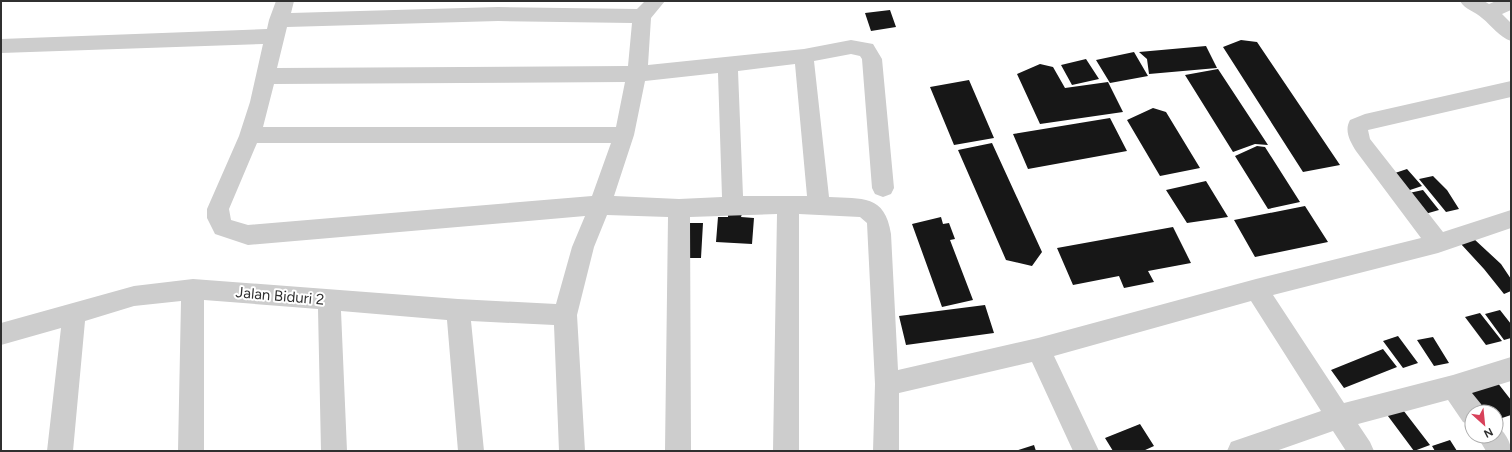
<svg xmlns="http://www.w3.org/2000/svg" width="1512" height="452" font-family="Figtree,sans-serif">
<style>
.building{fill:#171717}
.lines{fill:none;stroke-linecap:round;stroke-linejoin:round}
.minor{fill:#cdcdcd;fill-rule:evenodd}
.labels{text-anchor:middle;stroke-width:4;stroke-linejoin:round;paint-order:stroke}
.street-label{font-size:15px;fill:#303030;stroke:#fff}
</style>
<rect width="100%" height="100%" fill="#fff"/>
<path class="building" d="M890 10 896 27 871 31 865 13Z
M1241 40 1257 42 1340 165 1303 172 1223 47Z
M1206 46 1217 68 1149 74 1147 59 1139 52Z
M1134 52 1148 76 1110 83 1096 60Z
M1086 59 1099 79 1072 85 1061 65Z
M1040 64 1053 67 1065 88 1108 82 1123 112 1040 124 1017 74Z
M1218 69 1268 145 1255 144 1233 152 1185 75Z
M969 80 994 138 954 145 930 87Z
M1153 108 1166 112 1200 168 1160 176 1127 120Z
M1110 118 1127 151 1028 169 1013 134Z
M992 143 1042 252 1032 266 1006 260 958 150Z
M1257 146 1265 147 1300 202 1268 209 1235 156Z
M1407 169 1422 186 1404 192 1389 175Z
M1433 176 1447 190 1459 209 1446 212 1419 179Z
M1206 181 1228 217 1187 223 1166 190Z
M1423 190 1439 210 1425 214 1409 193Z
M1305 206 1328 242 1255 257 1234 220Z
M728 214H742L741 217 754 218 752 244 716 242 718 217H728Z
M941 217 943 224 949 223 955 239 950 240 973 300 942 307 912 224Z
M684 223H703L701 258H682Z
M1173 227 1191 263 1148 271 1154 282 1124 288 1119 276 1073 285 1057 248Z
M1474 239 1501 264 1511 279V291L1504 294 1484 269 1461 244Z
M985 305 994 333 906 345 899 316Z
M1500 310 1511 324V338L1504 340 1485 314Z
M1480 313 1502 341 1486 345 1465 317Z
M1398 336 1418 363 1403 368 1383 341Z
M1433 337 1449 363 1434 366 1417 340Z
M1383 349 1397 367 1344 388 1331 370Z
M1497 382 1511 400V415L1496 420V412H1475L1461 393Z
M1400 406 1430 445 1414 451 1385 412Z
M1140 424 1154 446 1143 451H1113L1105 438Z
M1450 440 1457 451H1435L1432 446Z
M1034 445 1036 451H1015Z"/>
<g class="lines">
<path class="minor" d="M276 1H294L291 13 498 7 637 9 645 1H665L651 18 648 65 804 49 851 40 873 44 882 59 894 188 891 194 883 197 875 194 872 188 862 59 860 56 851 54 814 61 829 197C862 199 885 194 891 234L898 370 1038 338 1256 279 1421 238 1356 151C1350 141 1344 131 1350 120L1365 114 1511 81V97L1368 130 1370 139 1443 232 1511 210V228L1438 253 1273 295 1344 403 1453 375 1511 357V381L1472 393 1481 404 1484 412H1472V425L1463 422 1448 400 1358 424 1370 442 1374 451H1346L1333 431 1276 451H1227L1231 442 1321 411 1251 301 1054 356 1099 451H1073L1032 362 899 393V451H873L875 384 867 223 860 217 799 214V451H773L777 214 690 217 691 451H665L668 217 607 215 594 247 577 315 585 451H559L554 325 471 321 484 451H458L447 320 341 311 347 451H321L318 309 204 300V451H178L181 301 134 306 85 321 73 451H47L61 328 1 345V323L134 286 193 279 458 299 556 304 572 247 585 216 248 245 215 234 207 218V209L239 136 250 102 263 44 1 53V39L267 29 269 20ZM498 21 632 23 628 66 277 68 287 27ZM795 64 807 196H743L738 71ZM718 73 722 197 679 199 614 196 634 135 645 81ZM625 82 616 127H263L274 84ZM257 143H611L592 196 248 225 231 220 229 209Z
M1460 1H1484L1489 4 1496 1H1511V10L1502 14 1511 23V41C1499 37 1492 26 1482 18 1475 11 1465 10 1460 1Z
M1496 426C1504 430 1511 442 1511 451H1486L1477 436H1496Z"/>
</g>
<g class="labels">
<g class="street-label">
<text transform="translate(280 296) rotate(5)" y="5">Jalan Biduri 2</text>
</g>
</g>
<rect width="1512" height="452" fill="none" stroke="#303030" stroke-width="4"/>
<g transform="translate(1484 424) rotate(153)"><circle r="19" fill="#ffffff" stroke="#acacac"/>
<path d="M0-3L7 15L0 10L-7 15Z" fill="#d8415a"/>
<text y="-6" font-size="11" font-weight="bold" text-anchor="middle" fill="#303030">N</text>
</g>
</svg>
